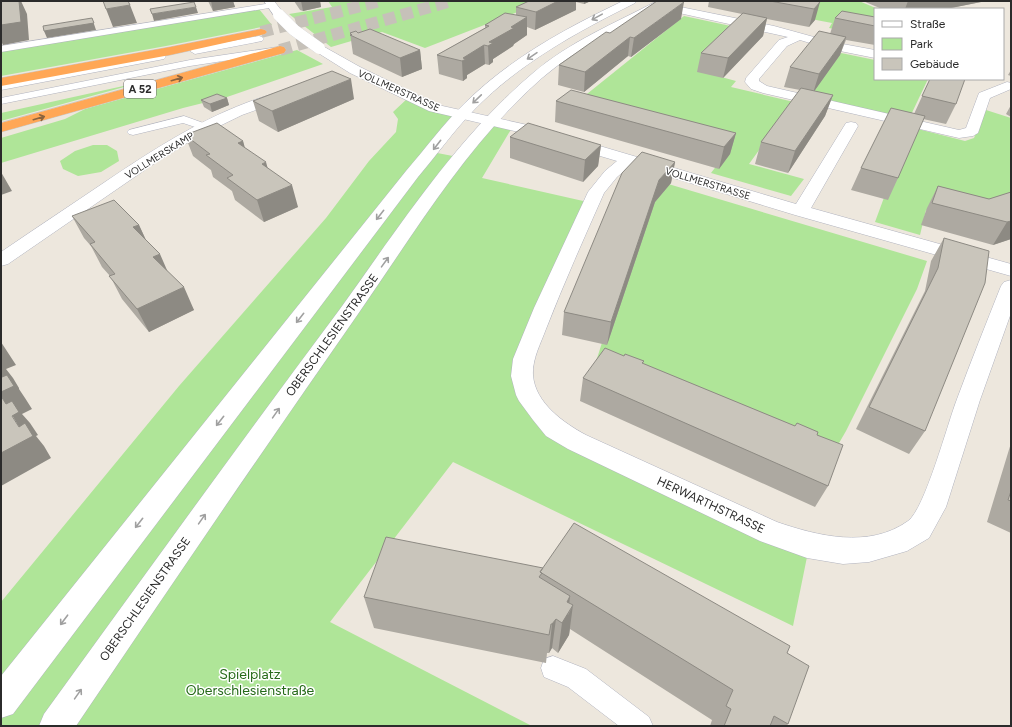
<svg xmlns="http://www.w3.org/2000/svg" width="1012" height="727" font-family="Figtree,sans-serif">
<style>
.green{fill:#afe598}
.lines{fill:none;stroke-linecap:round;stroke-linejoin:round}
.motorway-tunnel{stroke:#c6c1b9;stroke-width:12;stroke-dasharray:12 6;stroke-linecap:butt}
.service-casing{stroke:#b1b3bf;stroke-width:1}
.minor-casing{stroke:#b1b3bf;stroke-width:1}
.secondary-casing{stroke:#b1b3bf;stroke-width:1}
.motorway-casing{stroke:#c8c8c8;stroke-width:1}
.service{fill:#fff;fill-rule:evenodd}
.minor{fill:#fff;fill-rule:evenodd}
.secondary{fill:#fff;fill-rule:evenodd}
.motorway{fill:#ffa756;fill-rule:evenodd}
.minor-bridge-casing{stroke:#b1b3bf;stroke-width:12;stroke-linecap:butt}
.minor-bridge{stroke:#fff;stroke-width:12}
.wall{fill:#ada9a1}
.shaded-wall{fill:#8d8a83}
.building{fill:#c9c5bb;stroke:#8d8a83}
.oneway{stroke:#a0a0a0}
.oneway2{stroke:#8a633e}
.labels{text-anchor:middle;stroke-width:3;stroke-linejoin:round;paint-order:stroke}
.far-street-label{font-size:10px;fill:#2b2b2b;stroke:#fff}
.shield{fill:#fff;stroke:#6b6b6b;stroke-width:1}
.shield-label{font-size:11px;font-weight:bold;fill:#2b2b2b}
.street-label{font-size:12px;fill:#2b2b2b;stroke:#fff}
.near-park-label{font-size:14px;fill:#266a19;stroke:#fff}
</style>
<rect width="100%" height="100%" fill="#ede7dd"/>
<path class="green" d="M328 1H546L425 48 382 32 331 47 289 14 332 7Z
M715 1H859L878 9H875V37L829 28 832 23Z
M259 9 272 25 166 46 1 76V50Z
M684 16 740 28 699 71 736 81 731 87 794 102 749 164 804 179 791 196 711 173 724 156 572 106Z
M297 50 323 64 227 97 183 108 1 163V138L65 119 85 109Z
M841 53 875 60V79H928L909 119 807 96Z
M146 81 1 121V113Z
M409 97 461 115 1 699V602L179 386 326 218 369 161 396 132 398 119 393 112Z
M986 110 1011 118V208L926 210 920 235 875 222 910 127 965 141 974 138Z
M490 122 513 126 482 178 592 203 531 337 535 410 808 552 793 626 453 462 330 622 532 726H59Z
M93 145H107L117 151 119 161 101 172 78 176 63 169 60 161 75 151Z
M432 152 458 157 53 726H1V706Z
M665 183 927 261 917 289 846 431 824 469 593 371 647 201Z"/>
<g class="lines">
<path class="motorway-tunnel" d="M261 32 380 1
M280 50 451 1"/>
<g class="service-casing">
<path id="service" d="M272 3H275L276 5 275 7 1 52V46Z
M259 36 262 37 264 39 262 41 195 54 190 51 195 48Z
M272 48 275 49 277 51 275 53 190 66 1 104V98L190 60Z
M161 54 164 55 166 57 164 59 1 90V84Z
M184 116 209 125 211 127 209 129H201L183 123 133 135 129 134 127 132 129 130Z
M553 656 586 669 649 717 653 726H619L568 687 544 677 541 668 544 659Z"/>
</g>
<g class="minor-casing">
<path id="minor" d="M264 1H274L285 15 283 17H275Z
M656 2 774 26 832 42 875 50V58L830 49 800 40 787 46 759 79V81L767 86 959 130 966 128 979 93 1007 82 1011 83V89L990 98 978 133 973 136 959 138 763 93 751 89 745 82 746 78 779 40 788 37 652 7 651 5Z
M319 44 360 67 438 105 532 126 796 204 846 123 851 122 856 123 858 126 811 208 1011 264V276L795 215 631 165 617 177 604 193C584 238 564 283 546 329 541 343 532 359 533 375 535 403 564 423 586 435L777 522C818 536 869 549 908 521 925 509 948 422 957 399 971 361 986 324 1001 286L1004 282 1011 280V313L980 400 946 507 929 538 907 551 869 562 843 564 807 558 760 541 568 449 546 436 533 420 519 401 516 395 511 376 513 359 534 308 588 192 605 171 617 161 523 133 429 111 350 73 315 51 313 48 315 45Z
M284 91 289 92 291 95 289 98 242 115 195 138 152 165 8 264 1 266V252C36 228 71 205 105 182 160 145 219 107 284 91Z"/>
</g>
<g class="secondary-casing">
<path id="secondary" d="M623 1H636L635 3C577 32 520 63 475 109 454 130 437 155 418 177L13 714 1 718V676L406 171C426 148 443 124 464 104 509 59 566 28 623 1Z
M657 1H670L669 3C626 26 579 46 542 78 467 144 415 232 358 314 263 450 169 588 76 726H39L44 714C142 579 240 443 340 309 399 227 456 138 533 73 569 42 615 23 657 1Z"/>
</g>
<g class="motorway-casing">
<path id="motorway" d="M261 29 265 30 267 32 265 34 170 55 1 86V78L170 47Z
M280 46 284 47 286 50 284 53 1 132V123Z"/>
</g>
<use href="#service" class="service"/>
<use href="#minor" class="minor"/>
<use href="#secondary" class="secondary"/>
<use href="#motorway" class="motorway"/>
<g class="minor-bridge-casing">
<path id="minor-bridge" d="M279 15 294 30 319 48"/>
</g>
<use href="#minor-bridge" class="minor-bridge"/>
</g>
<path class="wall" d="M208 1H233L235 7 213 11Z
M294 1H320L321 7 303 11 300 10Z
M529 1H591L584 4 576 2V10L535 30 527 27V35L514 44 513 46 493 59V62L489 65 485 64 467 75V78L463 81 439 74 437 55 485 28V25L516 15V7Z
M709 1H815V20L809 27 767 19 763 36 723 78 697 72 701 53 742 14 708 7Z
M863 1H986L946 9H882Z
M875 17V45L846 40 840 55 814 91 833 95 825 116 788 173 755 164 761 142 800 90 784 87 790 67 830 34 835 18Z
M681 19 631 57 628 56 584 92 558 85 559 65 610 33Z
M350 33H358L420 50 422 69 402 77 353 54Z
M1011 70V76L1008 75Z
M930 79 956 104 946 124 923 119 898 178 888 200 851 190 861 168 914 114Z
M563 95 736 133 730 154 719 169 555 122 556 101 563 96Z
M227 98 229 105 212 112 204 107 201 100Z
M354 99 278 132 259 121 253 101Z
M1011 105V117L1006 114Z
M185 135 243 141 244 147 268 168 298 207 264 222 235 200 232 191 213 177 211 170 193 156Z
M510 137 601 145 598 166 583 182 510 158Z
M675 162 671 183 655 202 607 345 562 335 564 312Z
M938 186 989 199 1011 192V239L993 245 921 225 927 208Z
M72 216 139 225 146 240 194 310 149 332 122 299 110 276 102 267 91 246 84 238Z
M944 238 925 431 909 454 856 429 925 291 931 261Z
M644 361 643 364 817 435 828 486 815 507 580 401 583 378Z
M1011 443V533L987 522Z
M543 568 787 653 788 724 786 726H710L712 720 570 629 569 635 558 653 552 648 549 653H547L546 663 374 628 364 597Z"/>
<path class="shaded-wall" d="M19 1H21L27 14 29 40 3 45 1 41V25Z
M211 1H233L235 7 213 11Z
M301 1H320L321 7 303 11Z
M558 1H576V10L535 30 536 12Z
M584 1H591L584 4Z
M908 1H986L946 9H905Z
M684 2 681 19 631 57 634 38Z
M820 2 815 20 809 27 814 9Z
M130 5 137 23 113 27 106 9Z
M196 7 198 13 154 21 152 14Z
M527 17V35L514 44 513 46 493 59V62L489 65 488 46 489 42 511 27Z
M92 18 96 30 47 38 44 31Z
M767 18 763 36 723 78 728 58Z
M630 37 628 56 584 92 585 72Z
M846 37 840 55 813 93 819 74Z
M484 45 485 64 467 75V78L463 81 462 61 463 58Z
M420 50 422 69 402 77 400 58Z
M351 79 354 99 278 132 272 111Z
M833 95 825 116 788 173 795 151Z
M227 98 229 105 212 112 210 104Z
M736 133 730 154 719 169 724 147Z
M243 141 249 162 238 143Z
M601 145 598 166 583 182 585 160Z
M266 162 272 184 262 164Z
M675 162 671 183 655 202 607 345 611 322 659 180Z
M1 172 12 191 1 195Z
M292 185 298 207 264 222 257 200Z
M1011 221V239L993 245 1007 222Z
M139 225 149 247 133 227Z
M160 254 170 277 153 257Z
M184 287 194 310 149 332 137 309Z
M1 342 16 365 6 369 13 378 19 388V389L25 398 32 409 22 414 30 423 38 435 36 436 44 446 51 458 1 486V453L19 427 1 396Z
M570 596 568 615 573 605 569 635 558 653 562 623 567 602Z
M556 619 552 648 549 653 552 624Z"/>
<path class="building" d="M1 1H19L21 22 1 25Z
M103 1H128L130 5 106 9Z
M529 1H558L536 12 516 7Z
M657 1H680L684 2 634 38 630 37 585 72 559 65 606 32 610 33Z
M770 1H815L820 2 814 9Z
M194 2 196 7 152 14 150 9Z
M842 11 875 17V26L835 18Z
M505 13 527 17 511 27 514 28 489 42 493 43 488 46 484 45 463 58 466 59 462 61 437 55 489 26 485 25Z
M743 13 767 18 728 58 701 53Z
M92 18 94 23 44 31 43 26Z
M370 29 420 50 400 58 350 35H352L350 33 356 31 358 33Z
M819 31 846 37 819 74 790 67Z
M332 71 351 79 272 111 253 101Z
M930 79H965L956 104 922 96Z
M801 88 833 95 795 151 761 142Z
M571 90 736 133 724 147 556 101Z
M217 94 227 98 210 104 201 100Z
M891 108 925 116 898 178 861 168Z
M217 123 243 141 238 143 266 162 262 164 292 185 257 200 227 178 233 175 206 155 210 154 185 135Z
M528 123 601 145 585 160 510 137Z
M642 152 675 162 659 180 611 322 564 312 622 173Z
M938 186 989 199 1011 192V221L1007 222 932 203Z
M114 200 139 225 133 227 160 254 153 257 184 287 137 309 109 276 115 274 90 244 95 242 72 216Z
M944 238 989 251 985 283 925 431 869 407 938 268Z
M605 348 624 356 625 354 644 361 642 363 795 426 797 423 818 432 817 435 843 445 828 486 583 378Z
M1 375 2 377 7 375 14 386 1 392Z
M1 396 6 404 12 401 19 412 12 416 19 427 25 423 33 436 1 453Z
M1011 491V501L1008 500Z
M574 523 790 646 787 653 809 666 788 724 774 716 770 726H724L731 709 726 706 733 690 540 572Z
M386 537 543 568 540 572 542 573 539 577 570 596 567 602 573 605 562 623 556 619 552 624H551L549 635 364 597Z"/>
<defs><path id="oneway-shaft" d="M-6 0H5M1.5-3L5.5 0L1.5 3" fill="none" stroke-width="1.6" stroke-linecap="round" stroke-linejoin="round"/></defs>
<g class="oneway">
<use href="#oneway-shaft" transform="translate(597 17) rotate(151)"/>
<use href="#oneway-shaft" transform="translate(532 56) rotate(146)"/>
<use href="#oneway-shaft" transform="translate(477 99) rotate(136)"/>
<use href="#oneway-shaft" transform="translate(437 145) rotate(128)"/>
<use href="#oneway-shaft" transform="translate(380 215) rotate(128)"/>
<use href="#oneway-shaft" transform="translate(385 262) rotate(-54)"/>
<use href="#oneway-shaft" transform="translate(300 318) rotate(128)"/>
<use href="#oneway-shaft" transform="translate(276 413) rotate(-55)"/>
<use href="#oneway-shaft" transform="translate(220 421) rotate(128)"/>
<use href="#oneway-shaft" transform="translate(202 519) rotate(-55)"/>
<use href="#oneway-shaft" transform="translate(139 523) rotate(128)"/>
<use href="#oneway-shaft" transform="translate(64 620) rotate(127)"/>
<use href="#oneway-shaft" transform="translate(78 694) rotate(-55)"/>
</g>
<g class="oneway2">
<use href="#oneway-shaft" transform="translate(177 79) rotate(-16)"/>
<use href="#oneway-shaft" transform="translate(39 118) rotate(-16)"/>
</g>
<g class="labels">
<g class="far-street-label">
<text transform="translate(399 90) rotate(24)" y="4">VOLLMERSTRASSE</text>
<text transform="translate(159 155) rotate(-32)" y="4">VOLLMERSKAMP</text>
<text transform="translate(708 183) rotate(17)" y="4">VOLLMERSTRASSE</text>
</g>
<rect class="shield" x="124" y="80" width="32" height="18" rx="3"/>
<g class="shield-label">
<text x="140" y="93">A 52</text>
</g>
<g class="street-label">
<text transform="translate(332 335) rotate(-54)" y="4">OBERSCHLESIENSTRASSE</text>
<text transform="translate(711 505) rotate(25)" y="4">HERWARTHSTRASSE</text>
<text transform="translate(145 599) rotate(-55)" y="4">OBERSCHLESIENSTRASSE</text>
</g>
<g class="near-park-label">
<text x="250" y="679">Spielplatz<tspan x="250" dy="16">Oberschlesienstraße</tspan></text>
</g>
</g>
<rect width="1012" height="727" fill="none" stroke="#2b2b2b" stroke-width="4"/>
<rect x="874" y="8" width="130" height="72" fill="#ffffff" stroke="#aaaaaa"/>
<rect x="882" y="21" width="20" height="6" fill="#ffffff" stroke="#aaaaaa"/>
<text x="910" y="28" font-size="12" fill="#2b2b2b">Straße</text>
<rect x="882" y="38" width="20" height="12" fill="#afe598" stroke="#aaaaaa"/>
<text x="910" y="48" font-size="12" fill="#2b2b2b">Park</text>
<rect x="882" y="58" width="20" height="12" fill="#c9c5bb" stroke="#aaaaaa"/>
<text x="910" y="68" font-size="12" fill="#2b2b2b">Gebäude</text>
</svg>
